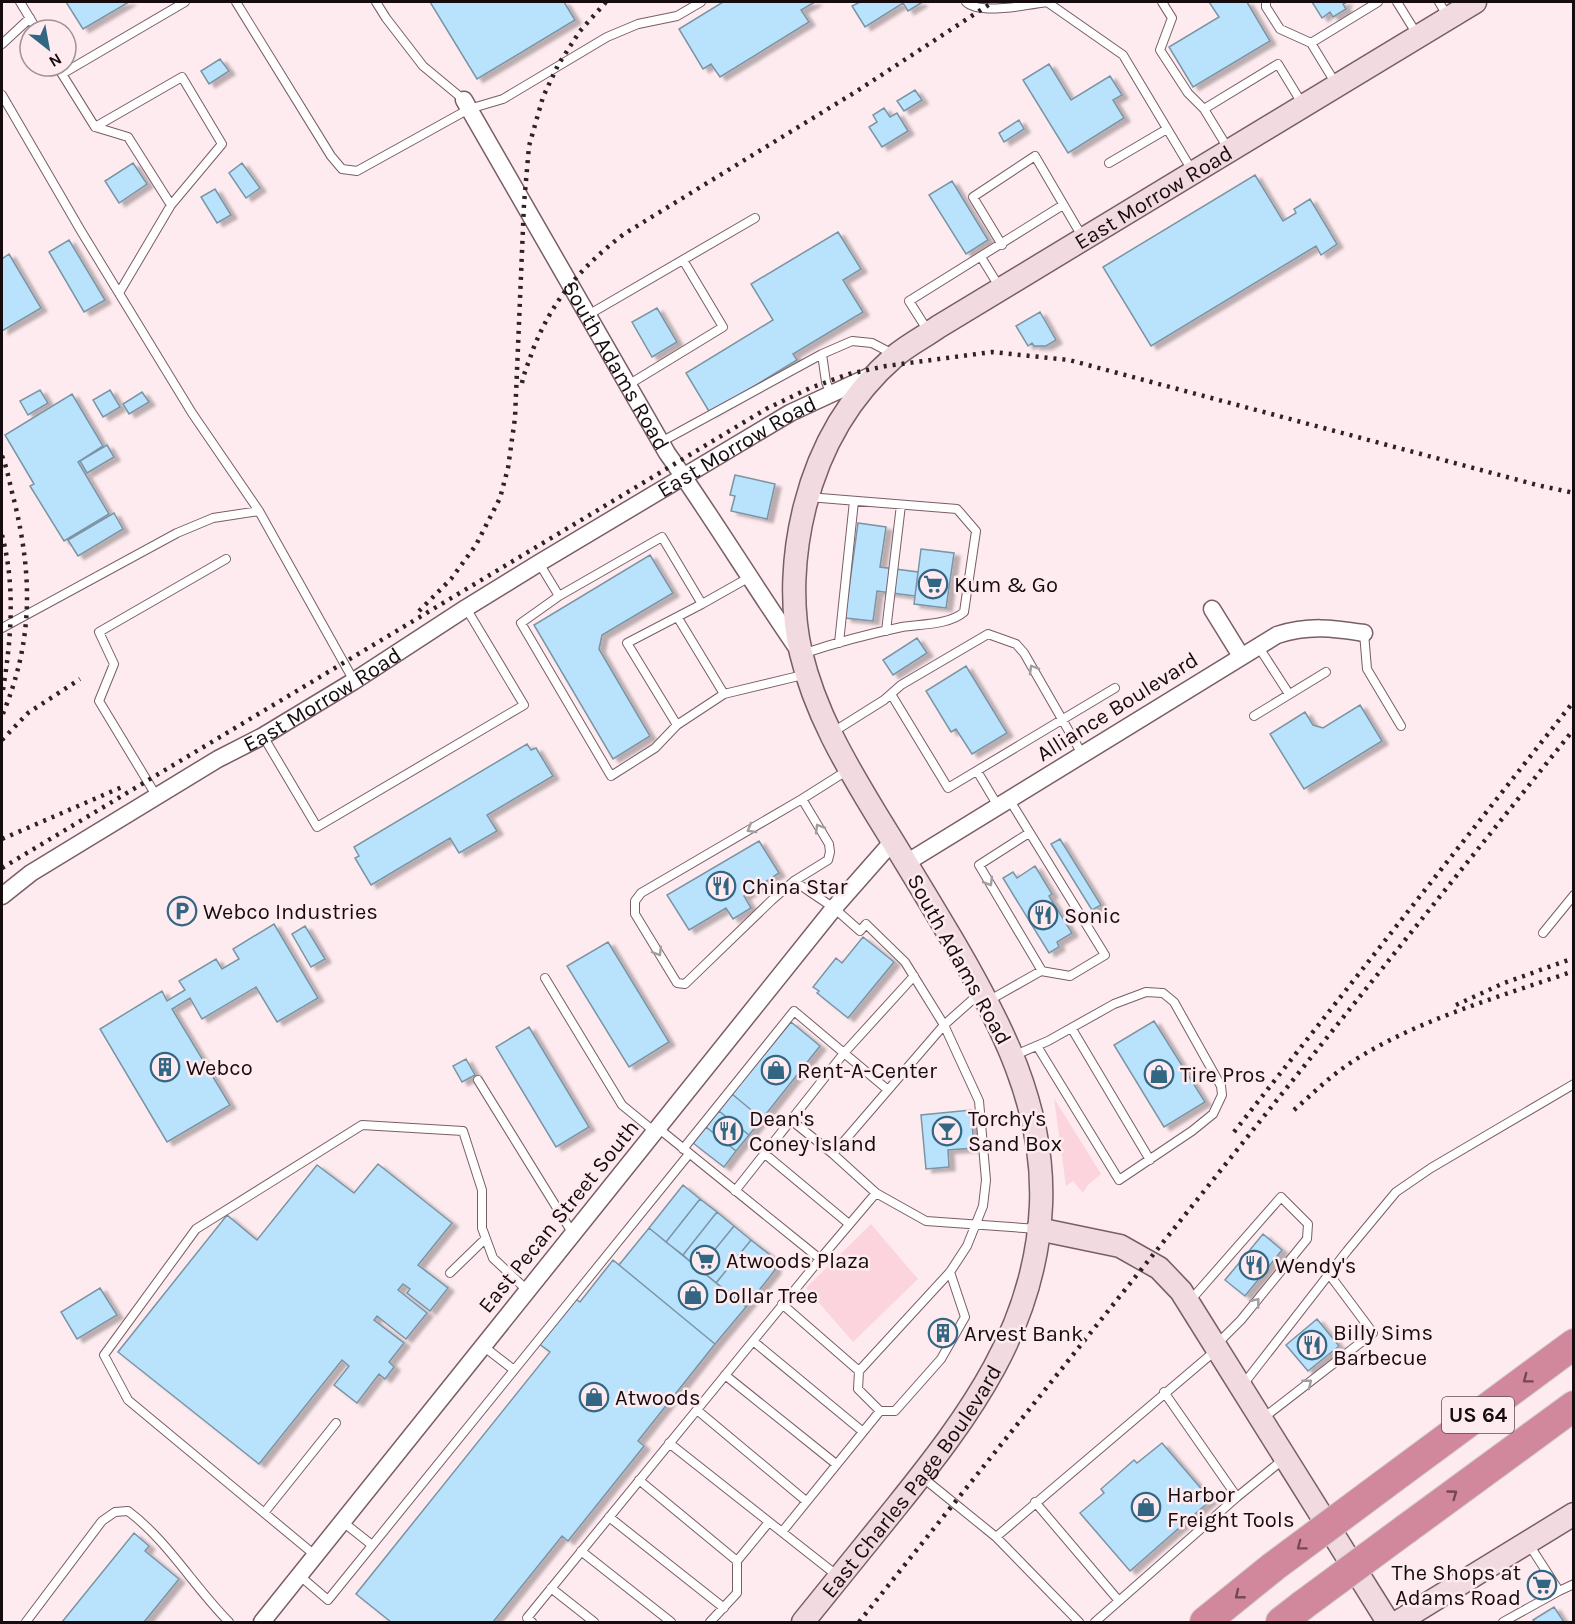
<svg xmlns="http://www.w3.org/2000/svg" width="1575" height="1624" font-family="Karla,sans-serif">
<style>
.green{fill:#fcd4dd}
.building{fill:#b9e3fd;stroke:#7b94a4;stroke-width:1.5;filter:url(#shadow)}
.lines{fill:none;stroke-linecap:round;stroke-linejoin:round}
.service-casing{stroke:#795e65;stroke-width:10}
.minor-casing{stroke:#795e65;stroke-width:19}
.secondary-casing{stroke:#795e65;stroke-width:25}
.motorway-casing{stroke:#d0cecf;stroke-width:32}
.service{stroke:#fff;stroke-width:8}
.minor{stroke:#fff;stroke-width:16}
.secondary{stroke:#f1dbe1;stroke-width:22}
.motorway{stroke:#d1879c;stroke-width:30}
.rail{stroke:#2e2225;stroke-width:4.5;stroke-dasharray:3 6;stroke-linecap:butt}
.motorway-bridge-casing{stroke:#d0cecf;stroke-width:32;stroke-linecap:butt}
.motorway-bridge{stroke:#d1879c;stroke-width:30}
.oneway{stroke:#a29d9f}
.oneway2{stroke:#744955}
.labels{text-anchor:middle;stroke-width:5;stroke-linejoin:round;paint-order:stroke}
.shield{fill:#feebef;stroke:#5c4e52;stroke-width:1.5}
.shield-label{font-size:21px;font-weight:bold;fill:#160b0e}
.street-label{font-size:22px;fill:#160b0e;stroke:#feebef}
.poi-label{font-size:22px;fill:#160b0e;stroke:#feebef;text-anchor:start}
</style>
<defs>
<filter id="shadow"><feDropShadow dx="6" dy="3.5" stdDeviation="1.5" flood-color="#0004"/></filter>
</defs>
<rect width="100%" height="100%" fill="#feebef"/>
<path class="green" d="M1054 1098 1101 1174 1088 1185 1083 1193 1073 1181 1066 1186Z
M871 1224 918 1279 853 1342 806 1288Z"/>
<path class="building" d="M66 2H129L83 29Z
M430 2H564L575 20 477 79Z
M723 2H815L801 10 809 22 720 77 711 64 703 69 679 29Z
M860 2H920L921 3 908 11 903 3 865 27 852 6Z
M1209 2H1247L1270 41 1193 87 1169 47 1219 17Z
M1312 2H1347L1343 4 1346 9 1333 17 1330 12 1322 18Z
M220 59 229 71 209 84 201 71Z
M1049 64 1071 100 1110 76 1122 95 1113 100 1124 118 1068 153 1023 80Z
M915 90 922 100 904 111 897 101Z
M884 108 890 117 897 113 908 131 882 147 869 127 877 122 873 115Z
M1019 120 1024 129 1004 142 999 133Z
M133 163 147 184 119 203 105 181Z
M242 163 260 188 246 198 229 173Z
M1255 175 1283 221 1296 213 1294 209 1310 199 1337 244 1321 255 1316 246 1151 346 1103 267Z
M952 181 988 240 966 254 929 195Z
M215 189 231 215 217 223 201 197Z
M838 232 861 269 843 280 863 312 793 354 797 360 710 413 686 373 773 320 751 284Z
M69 240 105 300 84 312 49 252Z
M9 254 41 308 2 331V259Z
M657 308 677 342 652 357 632 322Z
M1040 312 1056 340 1046 346H1034L1032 343 1028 346 1016 326Z
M40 390 48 403 28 415 20 401Z
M110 390 120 407 103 417 93 400Z
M142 392 149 402 129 414 123 404Z
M72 394 103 446 78 462 109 514 64 541 30 486 34 484 5 435Z
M107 445 114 457 87 473 80 461Z
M735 475 775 484 767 519 731 511 735 496 730 495Z
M114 513 123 529 78 556 68 540Z
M858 523 886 527 880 567 918 572 915 596 877 591 873 621 845 618Z
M921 549 954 553 946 608 914 604Z
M650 555 673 593 602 635 599 649 650 736 613 759 534 625Z
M917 638 927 653 893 675 883 660Z
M966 666 1007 733 972 754 956 729 951 732 926 691Z
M1360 705 1382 741 1304 789 1270 734 1305 712 1313 725 1323 728Z
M527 744 531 750 536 748 553 776 487 815 497 831 459 853 450 838 371 885 355 858 359 856 354 847Z
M1060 839 1101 905 1092 910 1051 844Z
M759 841 779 873 744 896 751 908 733 919 726 908 689 930 667 895Z
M1035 866 1052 894 1049 896 1072 933 1057 942 1059 947 1049 953 1003 878 1013 872 1017 878Z
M274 924 318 998 277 1022 256 987 202 1019 190 998 172 1009 230 1105 167 1142 100 1029 162 991 167 1001 185 990 179 981 216 959 222 969 239 959 233 949Z
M305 926 325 959 311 967 292 934Z
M863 937 894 962 848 1018 817 993 819 991 813 987 836 958 842 963Z
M608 942 669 1042 629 1067 567 966Z
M1154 1021 1205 1102 1164 1127 1114 1045Z
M791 1022 820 1046 762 1119 732 1094Z
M529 1027 589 1127 556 1147 496 1047Z
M466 1059 475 1075 462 1082 453 1066Z
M732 1094 762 1119 749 1135 719 1111Z
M971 1110 974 1148 948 1150 949 1167 926 1169 921 1115Z
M719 1111 749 1135 736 1151 706 1127Z
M706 1127 736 1151 724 1167 693 1143Z
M378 1164 452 1223 418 1265 448 1288 430 1311 407 1293 410 1289 403 1284 398 1290 427 1313 406 1339 377 1316 374 1320 404 1343 389 1362 394 1367 385 1379 379 1374 357 1403 334 1385 349 1366 342 1360 259 1464 118 1352 227 1215 257 1240 317 1165 354 1193Z
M683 1185 700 1199 666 1242 649 1228Z
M700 1199 717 1212 683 1255 666 1242Z
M717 1212 734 1226 699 1269 683 1255Z
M734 1226 751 1240 716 1283 699 1269Z
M649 1228 746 1307 715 1344 619 1265Z
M1263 1234 1282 1250 1245 1296 1225 1280Z
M751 1240 774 1258 775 1270 746 1307 716 1283Z
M613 1260 715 1344 638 1441 644 1446 568 1541 562 1536 493 1622H391L356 1594 550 1352 538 1343 574 1298 580 1302Z
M100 1288 117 1315 77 1339 61 1312Z
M1317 1319 1339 1346 1308 1371 1286 1345Z
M943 1326 950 1330 943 1340 936 1336Z
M1162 1443 1211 1500 1130 1571 1080 1513 1104 1493 1101 1489 1134 1460 1137 1463Z
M134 1533 149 1546 145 1551 179 1579 144 1622H62Z
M1554 1607 1564 1622H1535L1533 1620Z"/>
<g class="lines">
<g class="service-casing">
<path id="service" d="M20 2 37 30
M236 2 331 156 342 169 357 171 469 109 503 99 607 37 638 24 677 16 701 2
M376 2 386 18 423 66 464 100
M966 2C980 15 1028 5 1047 2
M1047 2 1123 55 1193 172
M1162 2 1172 18 1160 50 1188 93 1204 109
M1266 2V7L1280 29 1311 43 1336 84
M1397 2 1418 36
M1439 2 1448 17
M1311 43 1378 2
M2 44 30 18
M57 66 95 127 128 137 171 205 119 293
M62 74 185 2
M2 95 81 231 192 413 259 511 354 681
M95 127 182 77 222 144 171 205
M1229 150 1204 109 1278 64 1303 105
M1109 163 1167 129
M1002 245 973 197 1035 156 1083 238
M981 257 1000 288
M588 315 755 218
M928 331 909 301 1063 205
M822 354 826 382 831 394
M628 385 723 327 683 260
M661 442 822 354 852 341 872 343 893 354
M539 563 559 596 662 537 702 604 748 578
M559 596 521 623 611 776 655 748 677 725
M702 604 627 643 677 725 724 694 807 674
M678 618 724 694
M2 628 177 533 213 518 259 511
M886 631 901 505
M1364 633 1367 669 1401 726
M839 643 854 501
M1258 646 1289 694
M802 654C835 643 868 634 902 627 921 624 949 625 964 612L976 531 957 509 808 497
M891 694 948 788 1115 688
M1254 716 1326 672
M833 732 884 700 901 685 988 634 1016 644 1024 653 1082 754
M263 736 317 827 524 705 466 608
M977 771 998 806
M157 797 99 701 114 664 99 632 226 559
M1029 833 979 865 1042 971
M794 881 828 860 830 852 829 844 802 799
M1543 933 1574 895
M545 978 622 1105 655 1132
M988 1001 1041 971 1070 976 1105 955 1009 799
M1072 1029 1150 1160
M1013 1056 1048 1041 1114 1004 1146 992 1163 993 1174 1002 1221 1086 1222 1095 1213 1114 1192 1131 1119 1180 1037 1046
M478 1080 573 1234
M791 1120 833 1154 876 1193 926 1221 1038 1229
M658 1128 820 1259 876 1193
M683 1149 794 1011 888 1090
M765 1154 849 1224
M833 1154 944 1025 980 993
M735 1191 844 1053 914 976
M450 1273 485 1239
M1189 1302 1281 1197 1308 1224 1307 1239 1241 1320 1216 1345
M782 1304 859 1371 950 1272 967 1246 983 1206 986 1180 979 1101 944 1025 905 962 866 924 860 931 834 908 794 881 772 900 685 984 677 983 635 914V901L641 893 802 799 848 770
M753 1341 862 1431
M483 1346 514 1370
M725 1375 836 1464
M1242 1386 1347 1251 1396 1192 1431 1168 1574 1084
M1164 1392 1237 1497
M697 1410 806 1501
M880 1411H895L941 1359 965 1317 950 1272
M1262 1419 1373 1333 1329 1274
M669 1443 839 1577
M922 1477 996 1537
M639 1480 737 1561
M1035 1502 1119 1601
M264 1513 336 1423
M609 1517 724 1608
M343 1522 372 1545
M782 1532 880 1411 858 1389 859 1371
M1528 1543 1559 1591 1574 1584
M581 1551 671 1622
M316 1556 128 1400 104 1355 196 1229 362 1125 463 1131 482 1190V1228L493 1258 528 1291
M300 1576 328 1600 689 1154
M551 1588 594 1622
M26 1622 102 1521 115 1512 128 1511C168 1541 194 1587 229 1622
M532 1622 527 1618 820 1259
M710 1622 737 1593V1561L769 1522
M1079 1622 996 1537 1215 1351
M1095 1622 1237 1497 1285 1458
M1503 1622 1559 1591"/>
</g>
<g class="minor-casing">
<g id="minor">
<path id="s1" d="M464 100 667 453C713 518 754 586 799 651"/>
<path d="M1212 609 1241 656"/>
<path d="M906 863 1277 635C1309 625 1332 628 1364 633"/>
<path id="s2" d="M2 896 31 873 218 759 263 736 354 681 466 608 539 563 790 413 872 375"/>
<path d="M262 1622 834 908 893 841"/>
</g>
</g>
<g class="secondary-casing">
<g id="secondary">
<path d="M1038 1229 1120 1246 1159 1268 1181 1291 1388 1622"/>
<path id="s3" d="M803 1622C834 1584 865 1545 896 1507 970 1415 1036 1327 1041 1205 1045 1107 1001 1023 953 941 928 899 902 856 876 814 845 763 815 712 801 653 790 606 793 553 805 506 820 447 848 397 895 356 908 345 924 337 938 327L1475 2"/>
<path d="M1398 1622 1574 1514"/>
</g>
</g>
<g class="motorway-casing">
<path id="motorway" d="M1382 1486 1574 1344
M1406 1529 1574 1406
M1205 1622 1273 1567
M1281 1622 1303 1605"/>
</g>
<use href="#service" class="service"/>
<use href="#minor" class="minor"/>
<use href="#secondary" class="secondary"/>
<use href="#motorway" class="motorway"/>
<path class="rail" d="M522 383C524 372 529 362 532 352 552 300 581 267 624 234L857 91 993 2
M2 456C8 470 10 486 14 500 33 578 33 642 2 716
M2 535C16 588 11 642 2 696
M419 611 451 579 476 545 500 498 508 468 515 418 524 204 529 146 543 97 558 65 580 31 606 2
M2 740 28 713 80 679
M2 839 122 787
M2 868 766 409 810 388 849 374 886 366 992 352 1069 360 1537 485 1574 493
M1456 1005 1504 983 1574 958
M1294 1110C1309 1097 1323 1083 1339 1071 1402 1024 1499 997 1574 971
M1234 1132 1574 701
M859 1622 1574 729"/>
<g class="motorway-bridge-casing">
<path id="motorway-bridge" d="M1273 1567 1382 1486
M1303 1605 1406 1529"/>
</g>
<use href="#motorway-bridge" class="motorway-bridge"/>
</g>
<defs><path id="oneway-chevron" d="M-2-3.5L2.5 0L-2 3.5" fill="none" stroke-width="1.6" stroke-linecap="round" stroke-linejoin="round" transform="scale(1.5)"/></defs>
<g class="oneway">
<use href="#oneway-chevron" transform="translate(1033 669) rotate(-120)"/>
<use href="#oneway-chevron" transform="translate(819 828) rotate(-121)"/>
<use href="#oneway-chevron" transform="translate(751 829) rotate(150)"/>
<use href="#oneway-chevron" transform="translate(989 882) rotate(59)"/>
<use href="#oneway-chevron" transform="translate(658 952) rotate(59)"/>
<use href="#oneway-chevron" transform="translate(1256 1302) rotate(-51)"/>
<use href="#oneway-chevron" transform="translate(1308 1383) rotate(-38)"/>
</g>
<g class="oneway2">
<use href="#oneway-chevron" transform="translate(1527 1379) rotate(143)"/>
<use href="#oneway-chevron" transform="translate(1453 1494) rotate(-36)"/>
<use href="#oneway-chevron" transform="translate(1301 1546) rotate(143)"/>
<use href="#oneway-chevron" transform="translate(1239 1595) rotate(141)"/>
</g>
<defs>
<g id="supermarket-ring" transform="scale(1.5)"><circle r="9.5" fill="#feebef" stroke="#336683" stroke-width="1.5"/><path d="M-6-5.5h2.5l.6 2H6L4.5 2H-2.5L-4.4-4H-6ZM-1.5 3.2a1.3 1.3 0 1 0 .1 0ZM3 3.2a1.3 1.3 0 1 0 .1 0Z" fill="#336683"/></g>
<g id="restaurant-ring" transform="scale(1.5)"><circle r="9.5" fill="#feebef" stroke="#336683" stroke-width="1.5"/><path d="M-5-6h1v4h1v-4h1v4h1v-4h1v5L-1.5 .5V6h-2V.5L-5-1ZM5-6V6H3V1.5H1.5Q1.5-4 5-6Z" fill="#336683"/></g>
<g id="parking-ring" transform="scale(1.5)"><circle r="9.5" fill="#feebef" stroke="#336683" stroke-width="1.5"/><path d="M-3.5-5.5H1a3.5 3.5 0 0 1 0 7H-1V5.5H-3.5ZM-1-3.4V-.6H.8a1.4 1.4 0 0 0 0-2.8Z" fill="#336683"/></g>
<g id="building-ring" transform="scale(1.5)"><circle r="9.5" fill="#feebef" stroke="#336683" stroke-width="1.5"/><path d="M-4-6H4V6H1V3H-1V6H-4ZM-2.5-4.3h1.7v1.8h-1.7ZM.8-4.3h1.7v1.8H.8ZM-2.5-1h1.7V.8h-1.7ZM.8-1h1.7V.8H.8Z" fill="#336683"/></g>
<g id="shop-ring" transform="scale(1.5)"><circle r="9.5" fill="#feebef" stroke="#336683" stroke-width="1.5"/><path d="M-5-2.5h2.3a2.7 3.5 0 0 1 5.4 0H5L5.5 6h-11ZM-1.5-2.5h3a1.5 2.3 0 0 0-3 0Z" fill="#336683"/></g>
<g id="bar-ring" transform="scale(1.5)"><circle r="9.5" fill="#feebef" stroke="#336683" stroke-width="1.5"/><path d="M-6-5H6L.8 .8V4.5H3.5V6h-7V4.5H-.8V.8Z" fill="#336683"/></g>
</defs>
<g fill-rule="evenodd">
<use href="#supermarket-ring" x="933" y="584"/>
<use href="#restaurant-ring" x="721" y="886"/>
<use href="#parking-ring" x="182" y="911"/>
<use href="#restaurant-ring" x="1043" y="915"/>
<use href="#building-ring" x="165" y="1067"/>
<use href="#shop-ring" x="776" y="1070"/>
<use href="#shop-ring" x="1159" y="1074"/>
<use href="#restaurant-ring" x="728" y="1131"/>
<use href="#bar-ring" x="947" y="1131"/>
<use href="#supermarket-ring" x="705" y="1260"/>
<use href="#restaurant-ring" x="1254" y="1265"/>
<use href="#shop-ring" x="693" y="1295"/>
<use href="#building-ring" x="943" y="1333"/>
<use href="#restaurant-ring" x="1312" y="1345"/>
<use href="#shop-ring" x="594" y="1397"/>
<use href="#shop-ring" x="1146" y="1507"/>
<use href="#supermarket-ring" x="1542" y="1585"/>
</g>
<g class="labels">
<rect class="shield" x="1442" y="1397" width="72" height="36" rx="4.5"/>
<g class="shield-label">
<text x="1478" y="1422">US 64</text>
</g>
<g class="street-label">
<text dy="8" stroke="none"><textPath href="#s3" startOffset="1728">East Morrow Road</textPath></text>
<text dy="8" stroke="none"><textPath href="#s1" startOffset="306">South Adams Road</textPath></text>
<text dy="8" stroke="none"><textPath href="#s2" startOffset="862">East Morrow Road</textPath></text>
<text dy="8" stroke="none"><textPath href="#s2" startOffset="376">East Morrow Road</textPath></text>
<text transform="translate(1117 706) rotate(-32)" y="8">Alliance Boulevard</text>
<text transform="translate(960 959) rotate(61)" y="8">South Adams Road</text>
<text transform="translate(558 1216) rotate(-51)" y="8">East Pecan Street South</text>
<text dy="8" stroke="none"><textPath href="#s3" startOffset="178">East Charles Page Boulevard</textPath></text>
</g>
<g class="poi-label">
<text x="954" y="592">Kum &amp; Go</text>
<text x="742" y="894">China Star</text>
<text x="203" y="919">Webco Industries</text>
<text x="1064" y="923">Sonic</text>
<text x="186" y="1075">Webco</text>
<text x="797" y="1078">Rent-A-Center</text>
<text x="1180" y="1082">Tire Pros</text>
<text x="749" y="1126">Dean's<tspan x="749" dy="25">Coney Island</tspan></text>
<text x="968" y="1126">Torchy's<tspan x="968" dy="25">Sand Box</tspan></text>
<text x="726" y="1268">Atwoods Plaza</text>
<text x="1275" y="1273">Wendy's</text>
<text x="714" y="1303">Dollar Tree</text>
<text x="1333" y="1340">Billy Sims<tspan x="1333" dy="25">Barbecue</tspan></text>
<text x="964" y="1341">Arvest Bank</text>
<text x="615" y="1405">Atwoods</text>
<text x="1167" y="1502">Harbor<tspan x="1167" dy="25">Freight Tools</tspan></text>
<text x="1521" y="1580" text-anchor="end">The Shops at<tspan x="1521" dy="25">Adams Road</tspan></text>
</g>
</g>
<rect width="1575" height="1624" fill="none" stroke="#160b0e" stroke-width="6"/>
<g transform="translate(48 48) rotate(149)"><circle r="28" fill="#feebef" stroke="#a19195" stroke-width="1.5"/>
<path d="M0-4.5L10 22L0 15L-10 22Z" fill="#336683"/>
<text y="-9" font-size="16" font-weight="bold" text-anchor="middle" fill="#160b0e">N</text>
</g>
</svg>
